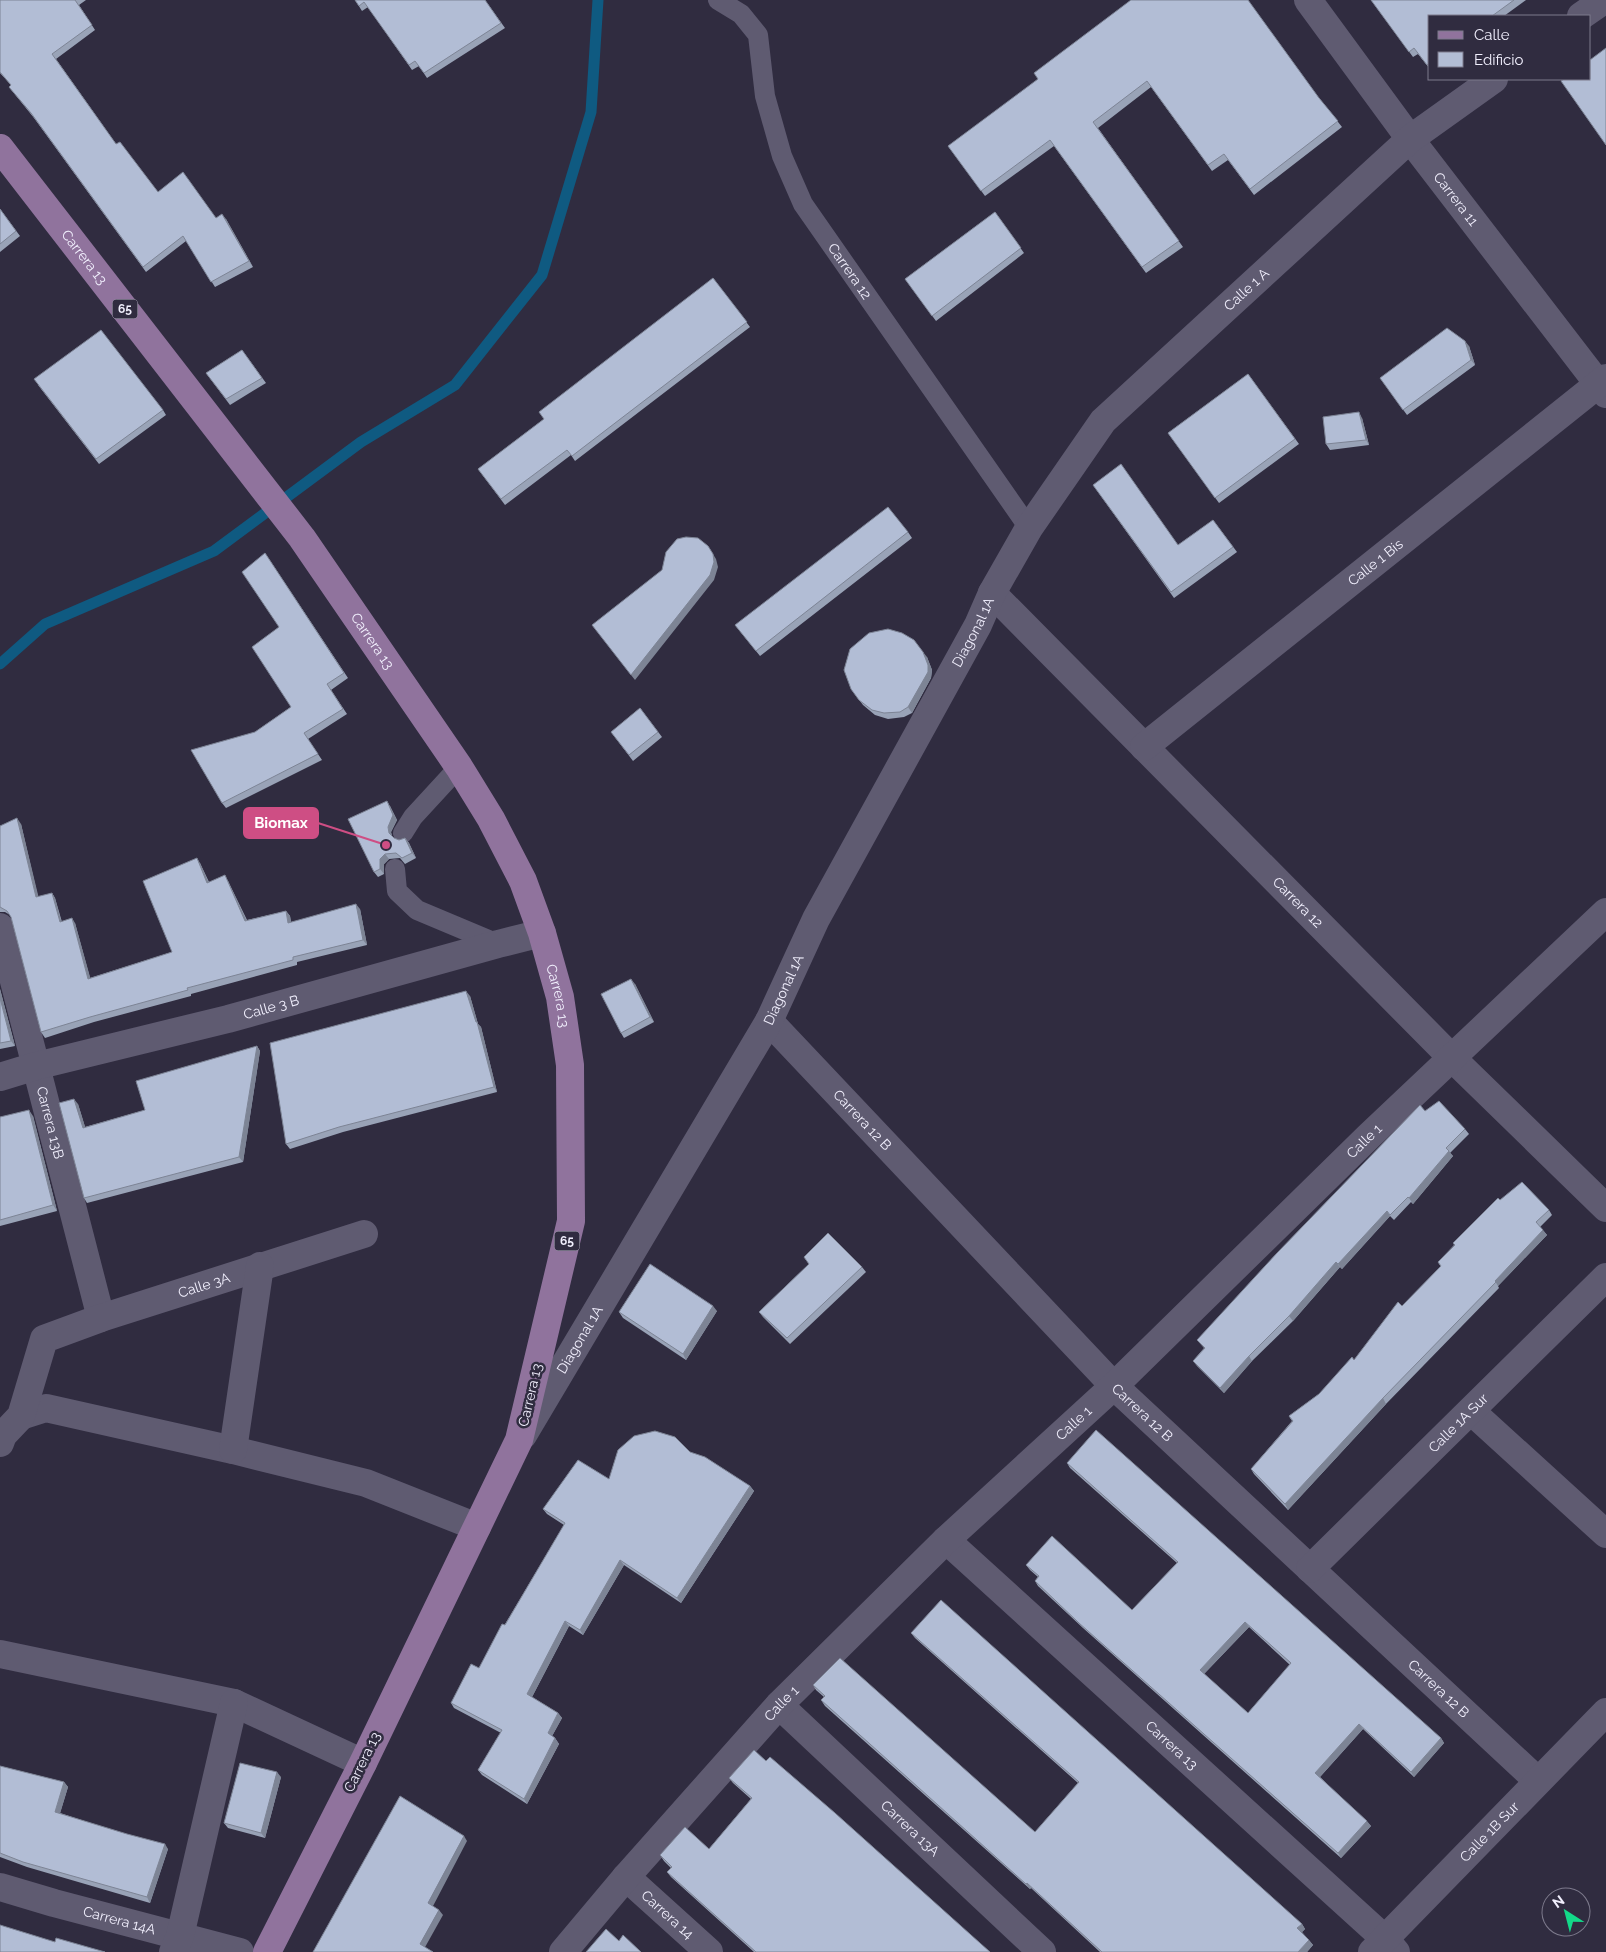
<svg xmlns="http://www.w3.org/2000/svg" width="1606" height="1952" font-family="Raleway,sans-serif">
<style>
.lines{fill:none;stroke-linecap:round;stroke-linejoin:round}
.stream{stroke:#0f5a81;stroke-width:11}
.lane{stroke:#5f5b71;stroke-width:20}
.street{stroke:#5f5b71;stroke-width:28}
.primary{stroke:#90739d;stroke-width:28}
.wall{fill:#99a3b7;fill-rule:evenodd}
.shaded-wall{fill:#7d8495}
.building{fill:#b2bdd5;stroke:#7d8495;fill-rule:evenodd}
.labels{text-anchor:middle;stroke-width:5;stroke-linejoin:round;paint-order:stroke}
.shield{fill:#302c40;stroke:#b7b4c4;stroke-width:1}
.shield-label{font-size:12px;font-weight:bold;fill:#f1effd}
.street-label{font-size:14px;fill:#f1effd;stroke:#302c40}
.leader{fill:none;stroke:#ce4e84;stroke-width:2}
.callout-dot{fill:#ce4e84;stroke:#302c40;stroke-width:2}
.callout{fill:#ce4e84;stroke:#ce4e84;stroke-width:2}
.callout-label{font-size:15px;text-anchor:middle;font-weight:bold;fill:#fff}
</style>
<rect width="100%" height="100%" fill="#302c40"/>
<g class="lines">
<path class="stream" d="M0 664 45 624 214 551 361 442 455 385 542 275 591 112 598 0"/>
<g class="lane">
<path id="s1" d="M718 0 741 14 758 35 765 96 782 156 803 204 1029 528"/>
<path d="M403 833 413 817 459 767"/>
<path d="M395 869 397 891 417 910 498 944"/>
</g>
<g class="street">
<path id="s2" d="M1308 0 1410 139 1606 394"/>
<path d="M1581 16 1604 0"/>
<path id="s3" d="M992 593 1452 1058 1606 1208"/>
<path id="s4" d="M1144 747 1606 378"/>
<path id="s5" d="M0 927 101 1318"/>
<path id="s6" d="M769 1021 1114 1386 1538 1781"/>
<path id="s7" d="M0 1077 36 1066 228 1019 498 944 542 933"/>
<path d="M1471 1411 1606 1534"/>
<path d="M21 1416 46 1408 233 1450 366 1483 477 1527"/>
<path id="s8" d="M523 1435 769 1021 816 919 978 625 992 593 1029 528 1103 421 1410 139 1494 79"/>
<path id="s9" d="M0 1443 3 1435 21 1416 44 1339 101 1318 364 1234"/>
<path d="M233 1450 260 1266"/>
<path id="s10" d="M946 1540 1385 1939 1396 1952"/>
<path id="s11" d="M1310 1569 1606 1277"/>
<path d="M0 1654 234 1703 363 1763"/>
<path id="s12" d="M779 1705 1042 1952"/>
<path id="s13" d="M626 1877 709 1952"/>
<path id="s14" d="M0 1887 54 1903 240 1952"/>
<path d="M173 1952 180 1936 234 1703"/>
<path id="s15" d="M563 1952 626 1877 779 1705 946 1540 1114 1386 1368 1137 1606 912"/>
<path id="s16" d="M1372 1952 1606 1712"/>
</g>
<path class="primary" id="s17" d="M0 148 302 538 459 767 491 819 523 881 542 933 560 997 570 1065 571 1221 519 1440 363 1763 267 1952"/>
</g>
<path class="wall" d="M0 0H86L79 5 95 30 56 59 116 144 158 192 216 218 226 219 253 267 215 287 186 241 146 272 34 118 13 92 9 87 11 85 0 73Z
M355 0H485L505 28 427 78 419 66 412 70 368 7 362 11Z
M1131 0 1319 98 1342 127 1254 195 1228 160 1212 171 1151 87 1098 128 1183 247 1146 273 1054 146 985 196 948 146 1038 80Z
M1371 0H1526L1504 16H1430V69L1418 54 1413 57Z
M0 209 20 236 0 252Z
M995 212 1024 253 936 321 905 279Z
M713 278 750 327 575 461 571 455 505 505 478 469 544 419Z
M1469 346 1475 365 1407 415 1380 378Z
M242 350 266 383 230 405 206 373Z
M1248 374 1299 444 1219 503 1168 433Z
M38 385 163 410 166 415 99 464Z
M1362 418 1369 445 1330 450 1326 444Z
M1093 485 1178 545 1213 520 1237 552 1174 598Z
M908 532 912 538 760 656 735 625Z
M265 553 348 678 331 690 347 714 308 739 322 760 226 808 222 803 255 732 291 707 279 627Z
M927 657 932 670 931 678 912 713 904 717 888 719 875 715 863 705 851 689Z
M640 708 662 737 633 761 611 732Z
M390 806 397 820 391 832 392 836 394 838 399 840 405 838 409 843 416 858 405 864 400 858 389 859 384 864V874L378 877 374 872Z
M21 824 38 897 52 893 55 898 62 922 75 923 90 978 172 952 200 863 209 882 228 881 247 920 286 911 290 916 291 922 360 909 367 945 297 962V965L191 994V996L94 1022 45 1038 41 1032 11 917 10 915 5 912H0V826Z
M635 984 654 1022 624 1038 621 1033Z
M0 989 15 1046 0 1049Z
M470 996 478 1024 481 1027 497 1092 343 1132 290 1149 286 1144Z
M257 1046 260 1051 243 1162 87 1203 84 1198 78 1104 85 1127 145 1110Z
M1425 1111 1465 1129 1469 1134 1450 1153 1453 1156 1413 1204 1411 1202 1394 1220 1390 1216 1342 1269 1340 1267 1293 1321 1252 1361 1224 1393 1197 1366 1193 1361 1204 1348 1197 1340Z
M33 1116 57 1211 0 1226V1117Z
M1549 1210 1552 1215 1540 1227 1547 1235 1498 1286 1499 1288 1386 1404 1288 1510 1254 1474 1251 1469 1292 1421 1289 1416 1319 1394 1354 1360 1402 1306 1441 1267 1438 1262 1454 1245 1453 1243Z
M804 1257 862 1267 866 1272 790 1344 763 1317 759 1312 809 1264Z
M717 1311 686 1360 623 1318 619 1312Z
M690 1452 750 1486 754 1491 681 1603 624 1565 583 1635 569 1626 532 1697 558 1713 562 1718 552 1736 555 1738 559 1744 527 1804 482 1775 478 1770 501 1733 454 1708 451 1703 479 1668 564 1525 547 1514 543 1509 609 1479Z
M1067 1463 1441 1738 1444 1743 1414 1777 1363 1729 1320 1777 1371 1826 1341 1858 1083 1628 1038 1586 1035 1581 1038 1577 1030 1570 1026 1565 1132 1610 1177 1563 1070 1468ZM1249 1627 1290 1665 1248 1713 1204 1674Z
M911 1633 1302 1924 1305 1929 1302 1932 1313 1945 1307 1952H1100L1031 1888 1030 1889 825 1706 821 1700 824 1697 816 1690 813 1685 1035 1832 1078 1783 915 1638Z
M766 1761 990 1952H754L671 1877 667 1872 671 1868 664 1861 660 1855 709 1849 751 1799 733 1783 729 1778Z
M0 1766 64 1782 68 1787 60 1813 168 1849 150 1903 27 1867 0 1857Z
M281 1777 265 1838 228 1828 224 1823Z"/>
<path class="shaded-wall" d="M222 214 226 219 253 267 249 261Z
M1465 341 1469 346 1475 365 1471 360Z
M1359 412 1362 418 1369 445 1366 440Z
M708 546 716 559 718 567 714 580 635 680 631 675Z
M923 652 927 657 932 670 931 678 912 713 908 707Z
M387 801 390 806 397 820 391 832 392 838 389 833 388 827Z
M17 818 21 824 40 903 36 897Z
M405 838 409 843 416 858 412 853Z
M385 854 389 859 384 864V874L380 869V859Z
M197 858 200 863 211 888 207 883Z
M225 875 228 881 249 926 245 921Z
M52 893 55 898 63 928 60 922Z
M356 904 360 909 367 945 363 940Z
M286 911 290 916 292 928 288 923Z
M72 918 75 923 92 984 88 979Z
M631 979 635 984 654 1022 650 1017Z
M0 989 15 1046 11 1041 0 998Z
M466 991 470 996 478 1024 481 1027 497 1092 494 1087Z
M257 1046 260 1051 243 1162 239 1157Z
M74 1099 78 1104 87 1133 83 1128Z
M29 1110 33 1116 57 1211 53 1205Z
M1449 1151 1453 1156 1413 1204 1409 1198Z
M1387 1211 1390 1216 1342 1269 1338 1264Z
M1543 1230 1547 1235 1498 1286 1495 1281Z
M1336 1262 1340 1267 1293 1321 1289 1316Z
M713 1306 717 1311 686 1360 683 1354Z
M1249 1356 1252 1361 1224 1393 1220 1388Z
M1383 1398 1386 1404 1288 1510 1285 1504Z
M750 1486 754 1491 681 1603 677 1598Z
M620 1560 624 1565 583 1635 580 1630Z
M565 1621 569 1626 531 1699 527 1694Z
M1245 1622 1249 1627 1203 1675 1200 1670Z
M558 1713 562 1718 551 1738 548 1733Z
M1359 1724 1363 1729 1319 1778 1315 1773Z
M555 1738 559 1744 527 1804 524 1799Z
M1441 1738 1444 1743 1414 1777 1411 1772Z
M277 1772 281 1777 265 1838 261 1833Z
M64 1782 68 1787 59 1817 55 1812Z
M1367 1821 1371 1826 1341 1858 1338 1853Z
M464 1836 467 1841 432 1908 428 1903Z
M165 1844 168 1849 150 1903 147 1897Z
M1027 1883 1031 1888 1030 1889 1026 1884Z
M439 1910 443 1915 424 1949 420 1944Z
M1302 1924 1305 1929 1301 1933 1297 1928Z
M1309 1940 1313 1945 1307 1952H1298Z"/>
<path class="building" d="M0 0H75L92 25 52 54 116 144 120 142 158 192 183 172 216 218 222 214 249 261 211 282 183 236 143 267 31 113 9 87 11 85 0 72Z
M355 0H485L501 23 424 73 415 61 409 65 364 2 359 6Z
M1131 0H1248L1319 98 1338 121 1250 189 1224 154 1208 165 1147 81 1093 122 1179 241 1142 267 1050 140 981 191 948 146 1038 79 1034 73Z
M1371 0H1514L1492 16H1430V63L1427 65 1414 48 1409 52Z
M1606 48V145L1561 81 1564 79H1590V60Z
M0 209 16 231 0 244Z
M995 212 1021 248 932 316 905 279Z
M713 278 747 322 572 456 567 450 501 499 478 469 544 419 539 412Z
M1447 328 1465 341 1471 360 1403 410 1380 378Z
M101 330 163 410 96 459 34 379Z
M242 350 262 378 226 399 206 373Z
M1248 374 1295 439 1215 498 1168 433Z
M1359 412 1366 440 1326 444 1323 417Z
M1121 464 1178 545 1213 520 1233 547 1171 592 1093 485Z
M888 507 908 532 756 651 735 625Z
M686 537 698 538 708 546 713 554 714 562 710 575 631 675 592 625 662 570 666 552 677 539Z
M265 553 344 673 327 684 343 709 304 733 318 754 222 803 191 750 255 732 291 707 252 647 279 627 242 572Z
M888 629 902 633 914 640 923 652 928 665V672L908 707 900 712 884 713 872 710 859 700 851 689 844 670 850 649 869 633Z
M640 708 658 732 629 755 611 732Z
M387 801 393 815 388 827 389 833 394 838 399 840 405 838 412 853 402 858 396 853 385 854 380 859V869L374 872 348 819Z
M17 818 36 897 52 893 60 922 72 918 88 979 172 952 143 881 197 858 207 883 225 875 245 921 286 911 288 923 356 904 363 940 293 957V960L187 988 188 990 90 1017 41 1032 11 917 7 911 0 907V826Z
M631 979 650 1017 621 1033 601 994Z
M466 991 476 1022H477L494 1087 339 1127 286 1144 270 1043Z
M0 998 11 1041 0 1043Z
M257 1046 239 1157 84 1198 59 1103 74 1099 83 1128 145 1110 136 1081Z
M1439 1101 1465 1129 1446 1148 1449 1151 1409 1198 1408 1197 1390 1215 1387 1211 1338 1264 1336 1262 1289 1316 1249 1356 1220 1388 1193 1361 1205 1348 1197 1340 1277 1253 1420 1105 1425 1111Z
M29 1110 53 1205 0 1220V1117Z
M1522 1182 1549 1210 1536 1222 1543 1230 1495 1281 1496 1282 1383 1398 1285 1504 1251 1469 1293 1421 1289 1416 1319 1394 1352 1357 1354 1360 1398 1302 1402 1306 1441 1266 1438 1262 1455 1245 1453 1243 1498 1198 1500 1200Z
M828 1233 862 1267 787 1338 759 1312 809 1264 804 1257Z
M650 1264 713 1306 683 1354 619 1312Z
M1096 1430 1441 1738 1411 1772 1359 1724 1315 1773 1367 1821 1338 1853 1079 1623 1035 1581 1039 1576 1026 1565 1052 1536 1132 1610 1178 1562 1067 1463ZM1245 1622 1291 1663 1248 1713 1200 1670Z
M655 1431 675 1437 690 1452 705 1457 750 1486 677 1598 620 1560 580 1630 565 1621 527 1694 558 1713 548 1733 555 1738 524 1799 478 1770 502 1730 451 1703 471 1664 479 1668 502 1624 505 1625 565 1523 543 1509 578 1460 609 1479 618 1450 634 1436Z
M941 1600 1302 1924 1297 1928 1309 1940 1298 1952H1102L1027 1883 1026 1884 821 1700 825 1696 813 1685 840 1658 1035 1832 1079 1782 911 1633Z
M754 1750 766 1761 770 1757 835 1813 990 1952H756L667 1872 672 1867 660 1855 685 1827 709 1849 752 1798 729 1778Z
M240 1763 277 1772 261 1833 224 1823Z
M0 1766 64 1782 55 1812 127 1834 165 1844 147 1897 23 1862 0 1853Z
M400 1796 464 1836 428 1903 439 1910 420 1944 433 1952H313Z
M0 1925 55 1942 56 1938 105 1952H0Z
M606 1929 619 1941 623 1935 641 1952H586Z"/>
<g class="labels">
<g class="shield">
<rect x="112.5" y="299.5" width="25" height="19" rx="4"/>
<rect x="554.5" y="1231.5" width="25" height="19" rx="4"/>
</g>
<g class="shield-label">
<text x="125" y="313">65</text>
<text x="567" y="1245">65</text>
</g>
<g class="street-label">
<text dy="5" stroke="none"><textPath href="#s2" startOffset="248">Carrera 11</textPath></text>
<text dy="5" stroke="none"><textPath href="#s17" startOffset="138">Carrera 13</textPath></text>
<text dy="5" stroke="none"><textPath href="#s1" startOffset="312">Carrera 12</textPath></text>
<text dy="5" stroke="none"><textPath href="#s8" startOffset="1364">Calle 1 A</textPath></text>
<text dy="5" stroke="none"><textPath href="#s4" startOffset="296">Calle 1 Bis</textPath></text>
<text dy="5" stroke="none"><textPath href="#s8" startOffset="921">Diagonal 1A</textPath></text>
<text dy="5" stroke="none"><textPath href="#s17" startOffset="618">Carrera 13</textPath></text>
<text dy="5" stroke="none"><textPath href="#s3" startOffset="435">Carrera 12</textPath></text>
<text dy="5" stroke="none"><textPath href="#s8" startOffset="516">Diagonal 1A</textPath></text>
<text dy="5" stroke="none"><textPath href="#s17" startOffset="1022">Carrera 13</textPath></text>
<text dy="5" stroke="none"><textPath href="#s7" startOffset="280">Calle 3 B</textPath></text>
<text dy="5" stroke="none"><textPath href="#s6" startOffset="136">Carrera 12 B</textPath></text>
<text dy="5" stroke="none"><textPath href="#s5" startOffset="202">Carrera 13B</textPath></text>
<text dy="5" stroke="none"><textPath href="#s15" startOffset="1141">Calle 1</textPath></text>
<text dy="5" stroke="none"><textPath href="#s9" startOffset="284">Calle 3A</textPath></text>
<text dy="5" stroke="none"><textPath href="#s8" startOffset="111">Diagonal 1A</textPath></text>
<text transform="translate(530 1395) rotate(-77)" y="5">Carrera 13</text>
<text dy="5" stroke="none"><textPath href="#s6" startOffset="541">Carrera 12 B</textPath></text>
<text dy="5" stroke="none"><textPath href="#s15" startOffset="736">Calle 1</textPath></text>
<text dy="5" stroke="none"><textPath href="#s11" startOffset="208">Calle 1A Sur</textPath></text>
<text dy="5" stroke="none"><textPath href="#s6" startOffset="946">Carrera 12 B</textPath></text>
<text dy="5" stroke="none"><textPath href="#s15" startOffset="331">Calle 1</textPath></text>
<text dy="5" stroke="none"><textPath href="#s10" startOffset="305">Carrera 13</textPath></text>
<text transform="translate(362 1762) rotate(-64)" y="5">Carrera 13</text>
<text dy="5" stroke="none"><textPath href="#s12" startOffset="180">Carrera 13A</textPath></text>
<text dy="5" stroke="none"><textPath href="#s16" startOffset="168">Calle 1B Sur</textPath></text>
<text dy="5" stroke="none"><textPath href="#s13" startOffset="56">Carrera 14</textPath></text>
<text dy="5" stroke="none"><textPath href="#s14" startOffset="124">Carrera 14A</textPath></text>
</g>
</g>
<path class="leader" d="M386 845L318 823"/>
<circle class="callout-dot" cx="386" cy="845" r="5"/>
<rect class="callout" x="244" y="808" width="74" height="30" rx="5"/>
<g class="callout-label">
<text x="281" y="828">Biomax</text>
</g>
<rect x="1428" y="15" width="162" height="65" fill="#302c40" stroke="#7d7a8c"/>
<rect x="1438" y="31" width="25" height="8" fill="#90739d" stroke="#7d7a8c"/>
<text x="1474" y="40" font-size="15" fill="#f1effd">Calle</text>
<rect x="1438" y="52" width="25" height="15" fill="#b2bdd5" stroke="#7d7a8c"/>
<text x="1474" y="65" font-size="15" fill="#f1effd">Edificio</text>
<g transform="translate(1566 1912) rotate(324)"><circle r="24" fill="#302c40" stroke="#7d7a8c"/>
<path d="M0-4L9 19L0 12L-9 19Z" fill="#13d989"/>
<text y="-8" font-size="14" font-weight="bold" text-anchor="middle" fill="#f1effd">N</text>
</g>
</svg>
